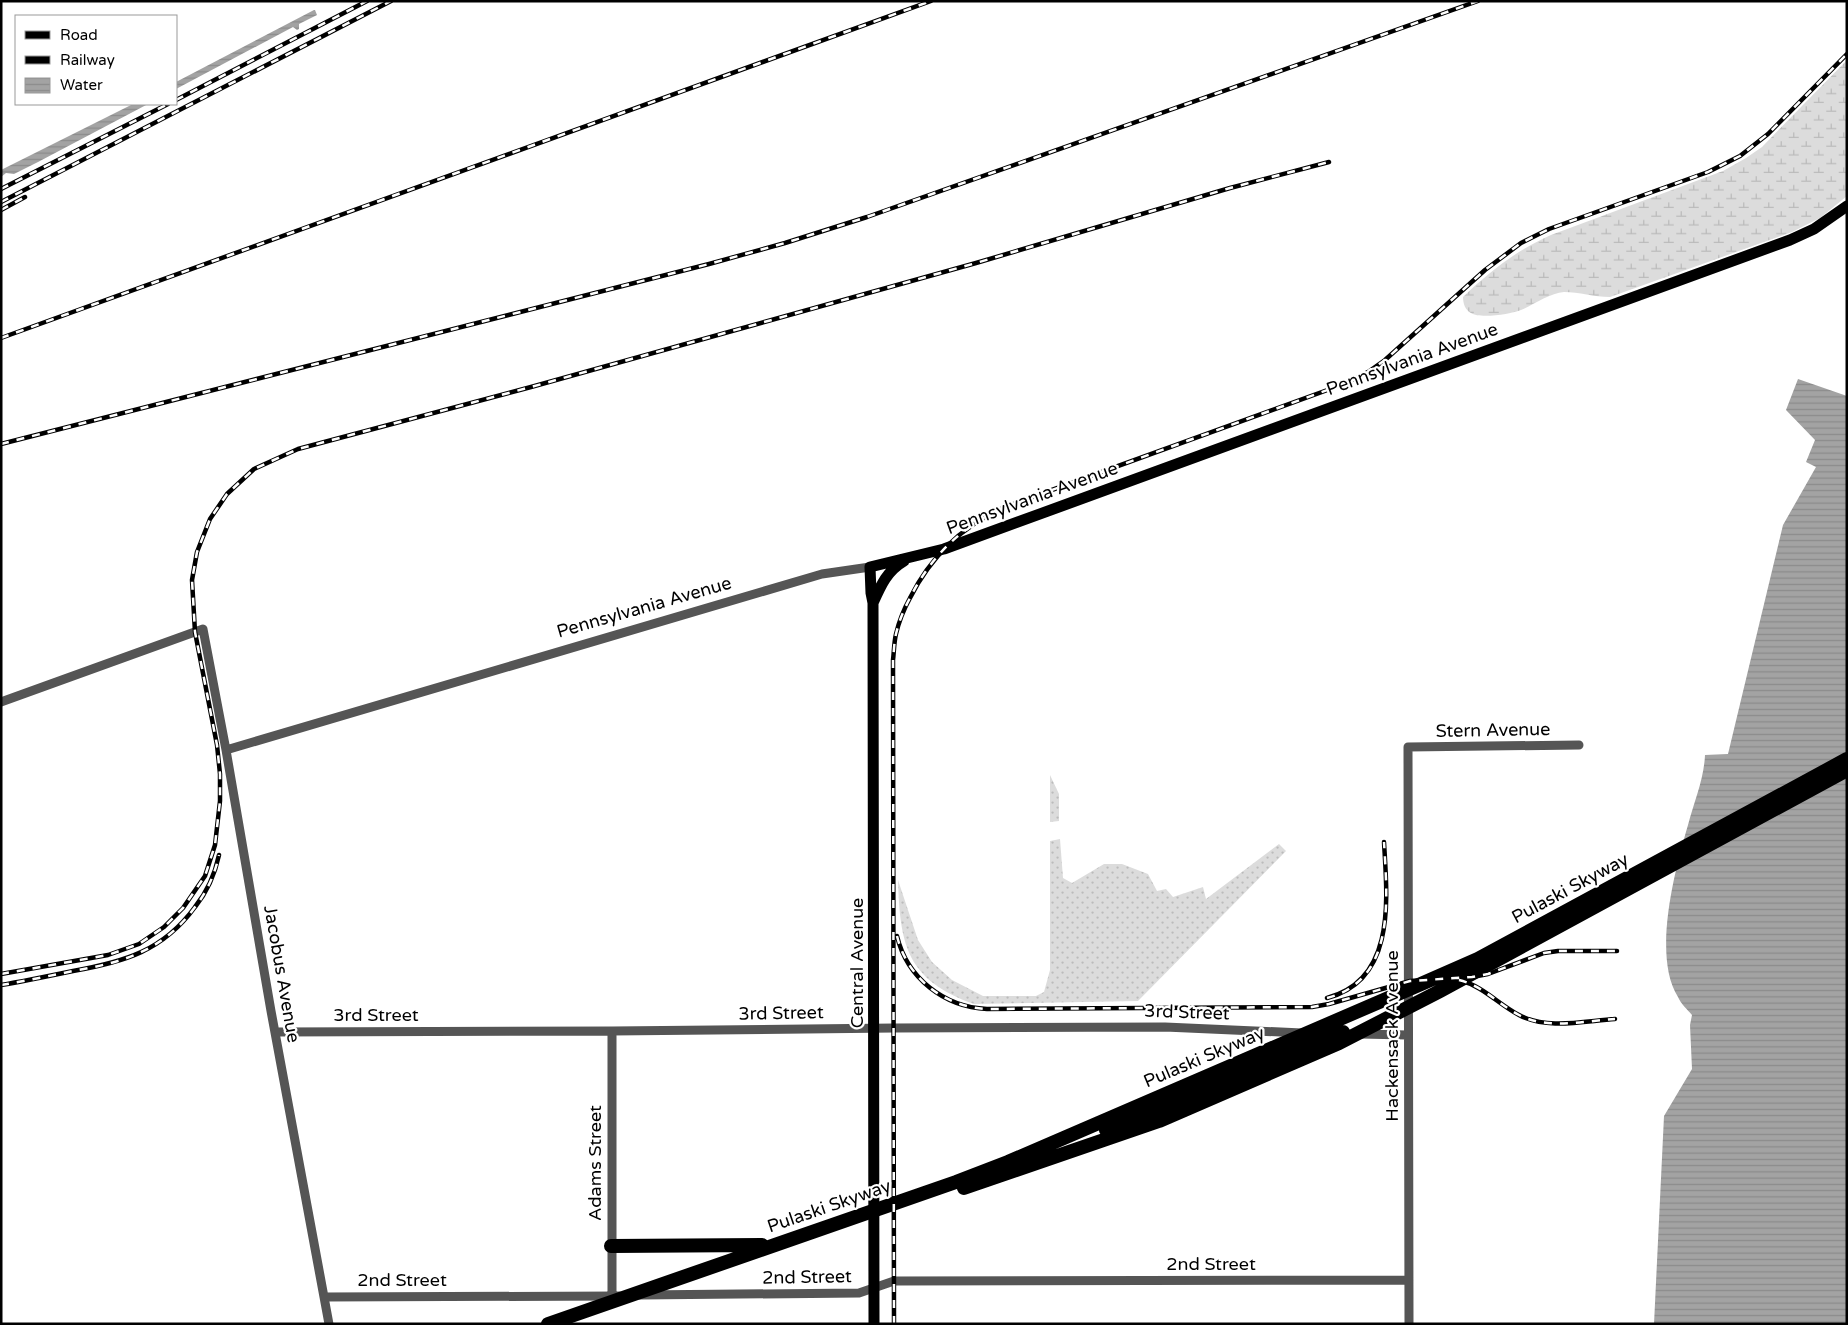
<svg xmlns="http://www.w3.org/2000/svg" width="1848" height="1325" font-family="'Varela Round',sans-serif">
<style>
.grass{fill:url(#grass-dots)}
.wetland{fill:url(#wetland-marsh)}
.water{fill:url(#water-rules)}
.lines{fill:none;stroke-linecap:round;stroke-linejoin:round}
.minor{stroke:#555;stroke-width:9}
.major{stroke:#000;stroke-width:11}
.highway{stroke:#000;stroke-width:14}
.rail-casing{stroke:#000;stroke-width:4.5}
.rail{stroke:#fff;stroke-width:2.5;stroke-dasharray:8;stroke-linecap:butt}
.labels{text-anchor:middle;stroke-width:4.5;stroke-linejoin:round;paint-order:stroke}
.street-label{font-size:18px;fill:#000;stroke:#fff}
</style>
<defs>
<pattern id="grass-dots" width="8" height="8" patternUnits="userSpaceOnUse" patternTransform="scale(1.25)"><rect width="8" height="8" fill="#dcdcdc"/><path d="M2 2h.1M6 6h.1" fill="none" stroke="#bbb" stroke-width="1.8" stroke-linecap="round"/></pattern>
<pattern id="wetland-marsh" width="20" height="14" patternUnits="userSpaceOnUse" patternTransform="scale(1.25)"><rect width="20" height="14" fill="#dcdcdc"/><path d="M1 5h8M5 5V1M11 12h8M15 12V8" fill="none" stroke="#bbb"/></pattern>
<pattern id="water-rules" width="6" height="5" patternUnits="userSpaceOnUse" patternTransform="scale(1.25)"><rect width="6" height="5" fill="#a3a3a3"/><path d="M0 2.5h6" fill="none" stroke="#8b8b8b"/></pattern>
</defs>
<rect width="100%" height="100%" fill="#fff"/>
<path class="grass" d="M1050 775 1059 794V821L1050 822Z
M1060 839 1063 878 1072 883 1104 864H1122L1148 874 1157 891 1166 889 1173 897 1203 887 1206 899 1279 844 1286 851 1138 1001 974 1004C907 980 900 946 898 880L918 940 932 962 952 980 983 996H1036L1044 992 1050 970V841Z"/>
<path class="wetland" d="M1847 60V196L1820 218 1792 232 1610 297C1594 297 1579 292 1564 292 1550 293 1533 305 1521 310 1511 314 1480 319 1471 313 1465 310 1463 303 1463 297 1490 271 1517 250 1551 235L1723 171 1746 158 1762 147Z"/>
<path class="water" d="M314 10H315L317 15 299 24V29L297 30 293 27 176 89V82Z
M133 104H148L38 162 14 174 6 173 1 177V170Z
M1798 379 1847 396V1324H1654L1664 1116 1692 1069 1690 1025 1692 1015C1687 1009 1681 1004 1678 997 1652 956 1675 869 1688 825 1694 802 1704 779 1705 755L1728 754 1783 525 1816 467 1806 462 1815 440 1786 410Z"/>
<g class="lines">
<path class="minor" d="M1 702 203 629 226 750 271 1011 329 1324
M226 750 822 574 870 567
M612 1031V1296
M275 1032 612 1031 894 1028 1165 1027 1302 1033
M1360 1034 1407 1035
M640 1295 859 1293 894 1281 1409 1280
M324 1297 619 1296
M1409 1324 1408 747 1579 745"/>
<path class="major" d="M873 603C881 585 887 571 904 561
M874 1324 873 603 871 593 870 567 944 549 1790 240 1814 229 1847 206"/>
<path class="highway" d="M1106 1130 1343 1032
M964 1188 1159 1121 1339 1043 1440 991 1847 770
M611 1246 762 1245
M548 1324 956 1182 1008 1162 1421 984 1478 959 1847 759"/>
<g class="rail-casing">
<path id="rail" d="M176 100 367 1
M1 189 168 104
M1 202 391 1
M1 210 25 197
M1 338 931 1
M1 444 709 264 785 243 867 217 1478 1
M897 936C907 978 944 1007 987 1009L1312 1007 1329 1004 1410 981 1472 977 1488 974 1544 953 1558 951H1617
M1 974 108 955 139 944 164 927 183 908 205 876 215 845 220 801V774L217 745 195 632 192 580 197 552 210 519 227 494 254 469 298 449 531 387 976 263 1230 188 1329 162
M1459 980C1483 986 1498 1004 1519 1015 1547 1030 1584 1021 1615 1019
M1 985C25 981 49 976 73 971 124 962 163 951 195 907 207 892 215 874 219 855
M1327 998C1397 980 1387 897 1384 842
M894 1324 893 660C894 652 894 642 896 634 899 621 904 609 910 598 931 556 962 526 1005 507L1344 384 1368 372 1385 360 1485 270 1521 243 1549 229 1708 172 1740 156 1768 134 1847 54"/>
</g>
<use href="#rail" class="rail"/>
</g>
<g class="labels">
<g class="street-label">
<text transform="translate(1412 359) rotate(-20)" y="6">Pennsylvania Avenue</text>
<text transform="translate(1032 498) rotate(-20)" y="6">Pennsylvania Avenue</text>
<text transform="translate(644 607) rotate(-16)" y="6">Pennsylvania Avenue</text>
<text transform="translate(1493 730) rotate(-1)" y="6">Stern Avenue</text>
<text transform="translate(1570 888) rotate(-28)" y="6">Pulaski Skyway</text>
<text transform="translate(857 963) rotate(-90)" y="6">Central Avenue</text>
<text transform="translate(282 974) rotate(80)" y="6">Jacobus Avenue</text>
<text transform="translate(1187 1012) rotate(2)" y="6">3rd Street</text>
<text transform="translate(781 1013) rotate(-1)" y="6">3rd Street</text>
<text x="376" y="1021">3rd Street</text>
<text transform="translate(1392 1036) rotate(-90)" y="6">Hackensack Avenue</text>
<text transform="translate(1204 1057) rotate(-23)" y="6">Pulaski Skyway</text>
<text transform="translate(595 1163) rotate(-90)" y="6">Adams Street</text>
<text transform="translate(829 1206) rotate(-19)" y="6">Pulaski Skyway</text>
<text x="1211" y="1270">2nd Street</text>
<text transform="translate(807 1277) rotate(-1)" y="6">2nd Street</text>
<text x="402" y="1286">2nd Street</text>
</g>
</g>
<rect width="1848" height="1325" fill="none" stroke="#000000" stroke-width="5"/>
<rect x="15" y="15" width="162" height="90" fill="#ffffff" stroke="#999999"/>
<rect x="25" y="31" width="25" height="8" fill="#000000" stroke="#999999"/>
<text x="60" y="40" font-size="15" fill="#000000">Road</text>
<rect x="25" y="56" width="25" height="8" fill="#000000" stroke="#999999"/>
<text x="60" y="65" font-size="15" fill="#000000">Railway</text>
<rect x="25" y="78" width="25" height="15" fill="url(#water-rules)" stroke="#999999"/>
<text x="60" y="90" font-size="15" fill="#000000">Water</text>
</svg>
